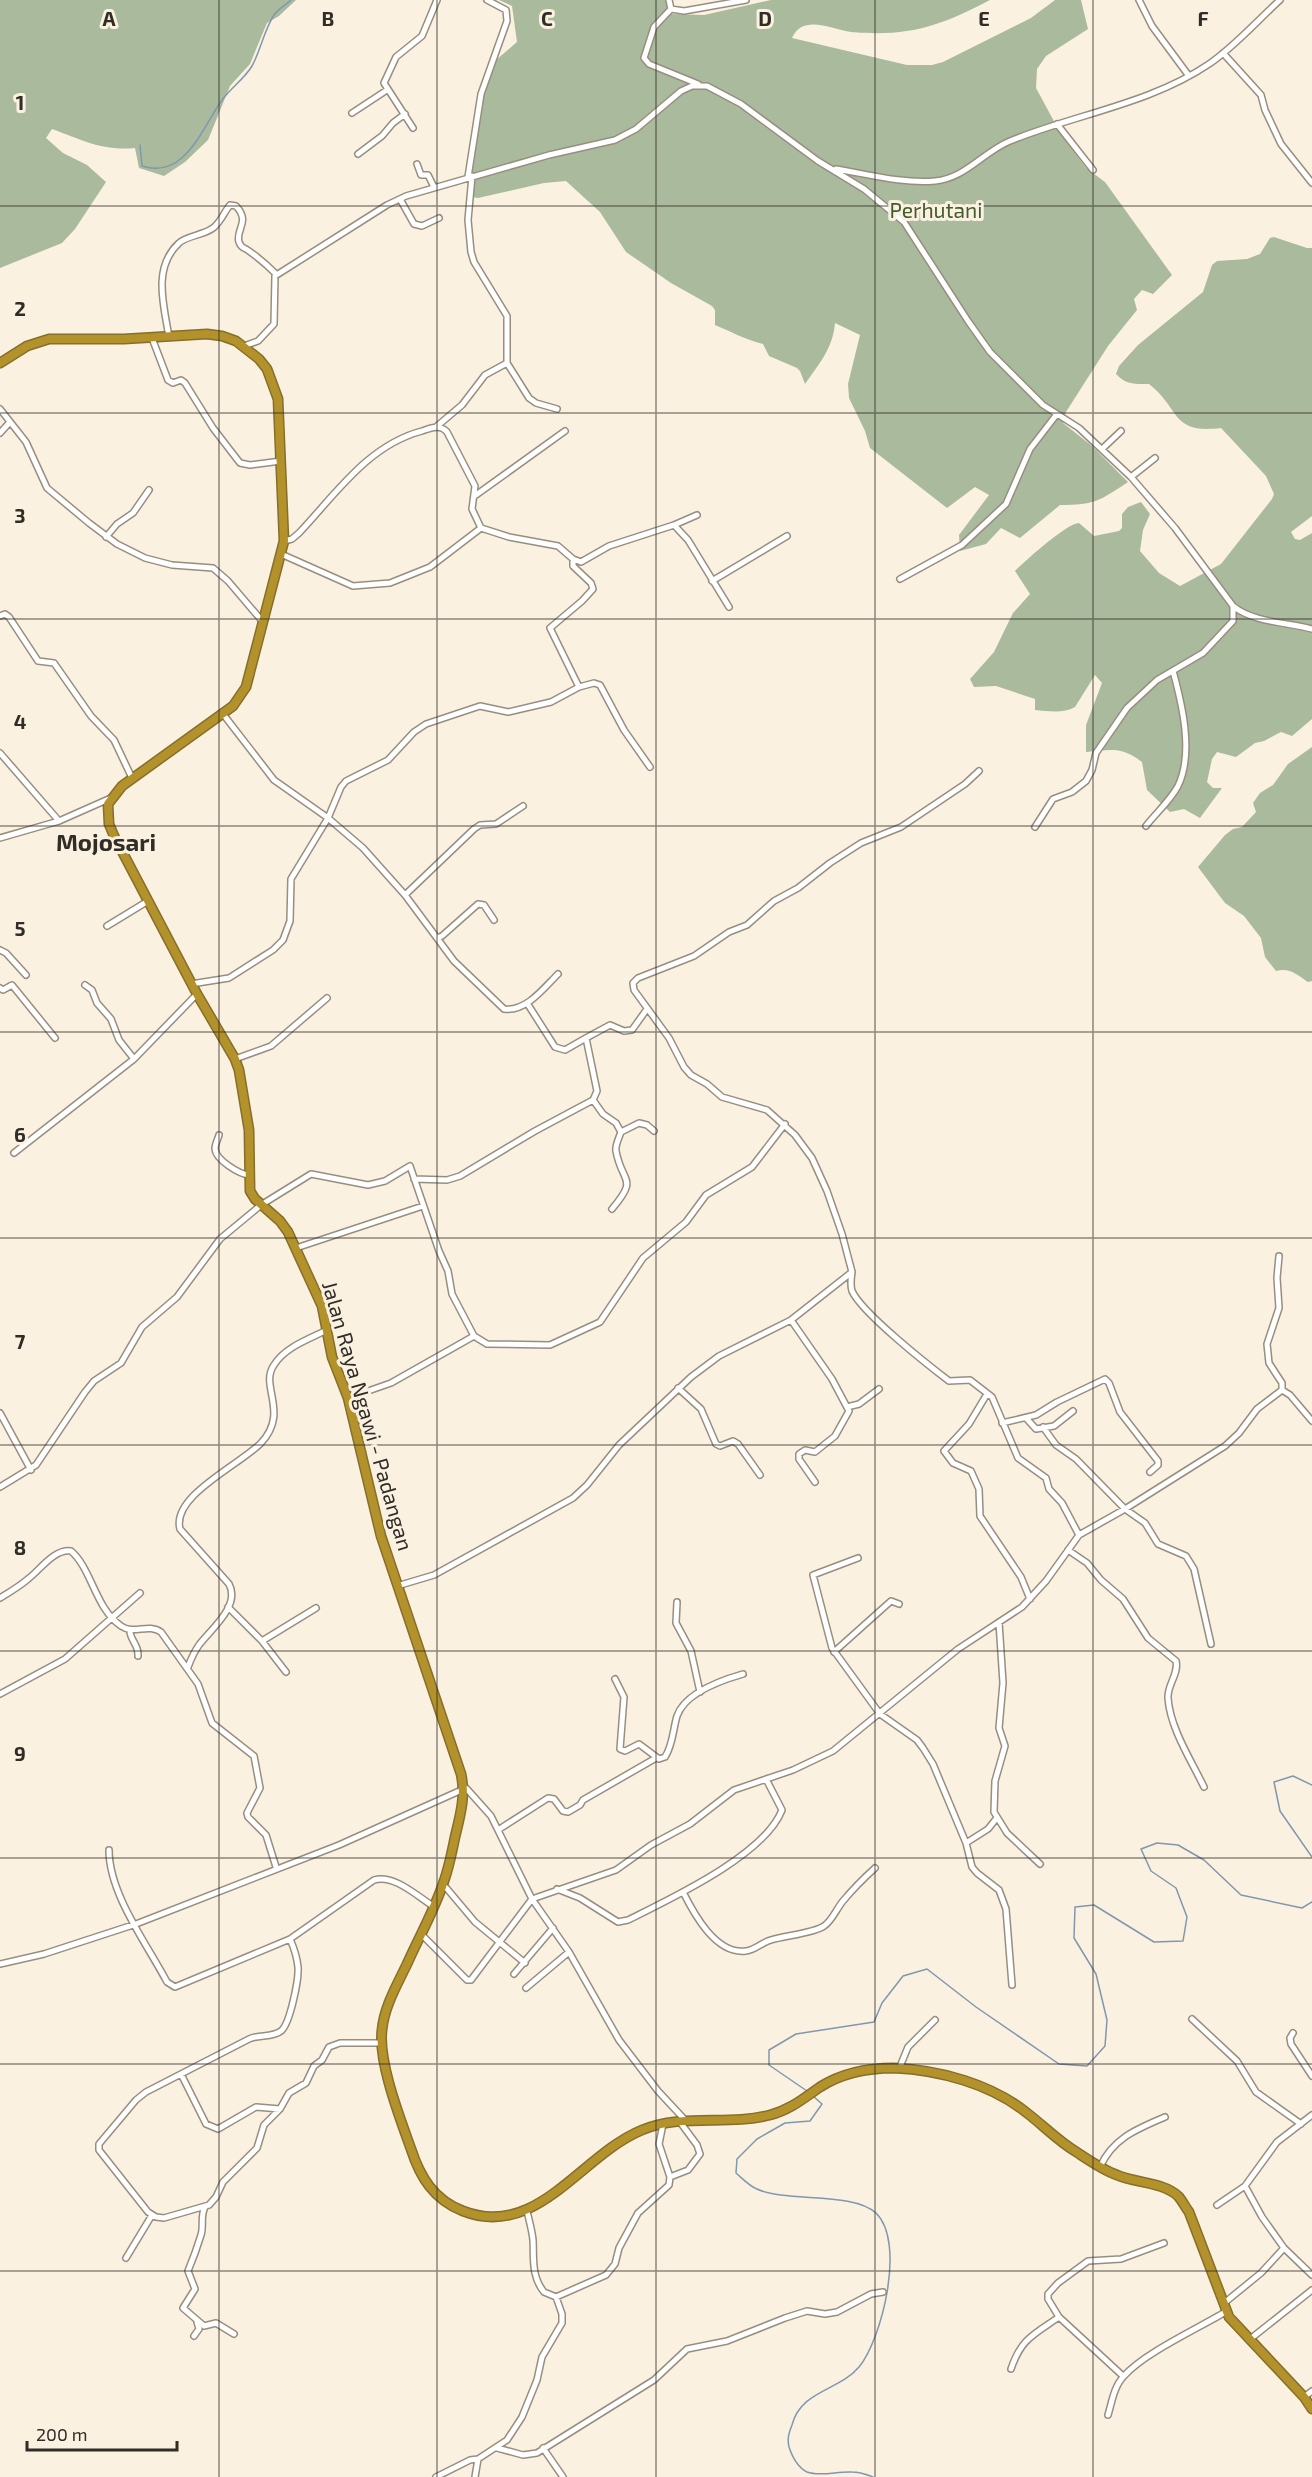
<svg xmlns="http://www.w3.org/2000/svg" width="1312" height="2477" font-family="'Exo 2',sans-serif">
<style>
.forest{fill:#aaba9d}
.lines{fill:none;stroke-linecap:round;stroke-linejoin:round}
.stream{stroke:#8097b0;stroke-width:1.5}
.minor-casing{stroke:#978e7f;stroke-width:8}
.highway-casing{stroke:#856f2a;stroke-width:11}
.minor{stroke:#fff;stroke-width:5}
.highway{stroke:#b3922b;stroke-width:8}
.grid{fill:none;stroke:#302d27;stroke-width:1.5;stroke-opacity:0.55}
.labels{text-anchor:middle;stroke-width:6;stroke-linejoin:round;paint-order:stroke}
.park-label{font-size:21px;fill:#435b2e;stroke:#fbf1e1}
.street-label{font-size:21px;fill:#302d27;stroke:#fbf1e1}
.quarter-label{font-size:24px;font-weight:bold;fill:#302d27;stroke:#fbf1e1}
.grid-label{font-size:20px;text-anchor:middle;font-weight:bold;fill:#302d27;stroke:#fbf1e1;stroke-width:6;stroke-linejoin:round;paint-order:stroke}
</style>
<rect width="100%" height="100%" fill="#fbf1e1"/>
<path class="forest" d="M0 0H296L279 16 267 23 250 64 230 86 208 140 185 162 164 176 139 168 135 148C101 151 83 140 52 129L46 138 63 153 87 165 106 182 75 229 62 243 0 268Z
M499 0H665L671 14 704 15 771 0H990C940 26 910 37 851 32 833 30 803 13 792 38L907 65H932L943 62 1031 18 1055 0H1081L1088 29 1046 56 1037 69 1036 88 1062 136 1086 168 1105 182 1172 275 1153 294 1142 290 1134 299 1137 310 1108 346 1066 412 1063 423 1092 446 1128 482C1099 501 1095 505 1060 505L1020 538 1001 528 986 544 960 551 959 535 989 495 975 487 947 508 870 448 865 431 849 398 848 384 860 335 835 323C833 348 819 364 805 384L800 371 797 368 769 356 763 344C746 340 732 332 715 325V310L712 306 671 283 626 252 600 212 566 181 544 183 478 198 472 197V163L481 104 496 60 517 42 512 6Z
M1274 237 1307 248H1312V516L1291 532 1295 539 1300 540 1312 533V719L1292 736 1281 732 1264 741 1255 743 1236 757 1217 752 1212 759 1207 782 1213 788H1222L1200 818 1184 809 1170 812 1147 790 1142 762C1121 746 1111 750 1086 752V725L1102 683 1095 675 1075 707C1063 714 1048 711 1035 710V699L996 686 974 687 970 679 994 652 1013 613 1030 594 1015 571C1025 561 1067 523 1079 523L1094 536 1119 531 1122 528V514L1128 507 1141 502 1150 514 1143 530 1140 551 1159 573 1180 586 1221 564 1272 499 1274 494 1266 476 1221 428C1170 434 1181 409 1149 384 1135 384 1126 385 1116 374L1119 366 1138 345 1203 292 1212 265 1217 261 1247 259 1260 254 1270 238Z
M1312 747V981L1308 982C1298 975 1289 967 1276 971L1265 957 1261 938 1244 916 1225 903 1198 867 1225 835 1233 829 1242 827 1256 812 1253 803 1260 793 1273 785 1288 764Z"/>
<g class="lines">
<path class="stream" d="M140 145 142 166C185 180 202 128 222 100 231 88 245 78 252 66 261 50 264 30 274 15 278 9 286 5 291 0
M1312 1785 1293 1776 1274 1782 1280 1811 1312 1857
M807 2091 769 2065V2050L796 2034 874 2022 882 2003 903 1976 927 1969 976 2007 1059 2064 1087 2066 1105 2046 1107 2020 1096 1974 1074 1938 1075 1907 1094 1905 1154 1942 1183 1941 1187 1917 1176 1888 1151 1871 1141 1849 1157 1843 1178 1845 1204 1860 1241 1895 1302 1908 1312 1902
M813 2096 822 2104 810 2121 785 2123 757 2139 737 2159 736 2173C742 2178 749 2186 757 2189 787 2203 852 2191 876 2213 906 2242 882 2339 859 2367 839 2391 801 2390 792 2425 789 2433 787 2438 789 2447 792 2456 797 2467 807 2472 820 2477 838 2471 852 2472 859 2472 868 2475 873 2477"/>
<g class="minor-casing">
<path id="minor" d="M669 0 671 9 654 27 644 58 649 64 698 84
M1139 0 1152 26 1189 76
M671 9 684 11 746 0
M1223 53 1261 95 1265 110 1281 144 1312 183
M352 113 387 90
M1057 124 1093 170
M413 128 384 83 396 57 422 36 437 0
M358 154 382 136 393 123 405 114
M417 164 421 175H428L434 187
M836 169C867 174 903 184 935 181 966 178 983 152 1010 141 1076 114 1150 104 1209 64 1233 48 1258 20 1280 0
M472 176 468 220 471 252 474 262 507 316V363L529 398 536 403 557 409
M468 177 481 94 507 21 506 10 487 0
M400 199 414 224 422 226 439 218
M169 337C164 306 152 268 179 243 186 236 204 235 213 228 221 222 224 212 230 205L236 206C251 222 235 230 239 242 240 245 243 248 246 249 258 257 266 264 276 274
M152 338 168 380 173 383 181 380 185 383 213 428 240 463 250 465 281 461
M244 346 258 341 274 324 275 276 387 205 406 196 549 155 615 140 636 129 681 91 692 86H707L741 104 818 161 864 189 904 222 968 321 990 352 1043 405 1079 428 1131 477 1175 528 1233 606C1254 623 1287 622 1312 629
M0 409 26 442 47 488 89 523 117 544 145 558 172 565 213 568 228 581 263 622
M436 427 462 405 485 375 507 363
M0 433 10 422
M1102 449 1121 431
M1131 477 1155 458
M476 495 565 431
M674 525 697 515
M106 537 117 524 133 513 149 490
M284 541 292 539 299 533C335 495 368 445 422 431 431 428 440 424 447 432L475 486 472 509 481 528 509 537 558 546 573 559 581 562 609 546 674 525 688 540 729 607
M281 554 353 586 390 583 430 567 481 528
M900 579 962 545 1006 504 1030 449 1057 414
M712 581 787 536
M0 616 5 614 9 617 38 661 54 663 91 716 114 740 132 778
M579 687 594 683 600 685 624 730 650 767
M223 714 274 780 328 818 363 848 405 895 454 961 504 1009C526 1012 544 988 558 974
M0 753 59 821
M1146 826C1156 813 1170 801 1178 786 1194 753 1182 704 1173 671
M1035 827 1053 799 1072 792 1086 781 1092 770 1096 753 1127 708 1157 680 1203 653 1233 621V606
M0 838 59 821 111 798
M405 895 474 829 480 825 496 824 523 806
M107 926 148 901
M437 938 442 936 478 904 484 905 494 920
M0 950 6 953 26 975
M191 984 229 978 273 950 283 940 290 921 291 879 328 818 341 787 346 781 388 760 414 732 426 724 480 706 508 712 551 702 579 687 550 628 582 601 593 589 591 583 573 566V559
M85 985 92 990 97 1003 111 1019 119 1040 134 1059
M0 988 3 990 12 985 55 1038
M527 1003 555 1047 565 1050 586 1038
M235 1059 271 1046 327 998
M593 1100 603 1114 616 1123 621 1132C619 1138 615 1145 616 1151 622 1184 639 1177 612 1209
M621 1132 639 1123 647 1125 654 1131
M219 1135C218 1139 215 1144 215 1149 216 1160 239 1174 249 1175
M14 1153 134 1059 197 994
M414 1179 447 1180 460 1176 535 1131 593 1100 597 1091 586 1038 610 1025 624 1031 632 1030 647 1009
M296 1248 423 1206
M852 1272C851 1278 850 1284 852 1291 862 1313 928 1365 949 1381L970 1380 992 1397 1018 1458 1046 1478 1049 1489 1062 1503 1079 1535
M791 1320 832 1379 849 1411 835 1436 815 1452 805 1450 799 1454V1459L815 1482
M474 1336 487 1344 550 1345 600 1322 643 1258 686 1222 706 1195 752 1167 785 1124
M678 1388 701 1409 716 1444 720 1446 733 1441 738 1444 760 1475
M1282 1390 1290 1395 1312 1421
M987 1394 969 1424 944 1451 953 1463 971 1471 979 1489 980 1516 1021 1577 1030 1599
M847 1407 859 1404 879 1389
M0 1413 31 1470
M1026 1418 1036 1429 1054 1426 1073 1411
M1002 1423 1036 1415 1057 1402 1105 1379 1109 1383 1120 1412 1158 1461V1465L1150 1472
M1043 1427 1056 1445 1076 1459 1125 1509 1145 1523 1158 1544 1186 1556 1194 1569 1211 1644
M0 1487 36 1465 85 1392 94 1381 121 1363 142 1327 177 1297 220 1239 261 1205 311 1174 368 1185 385 1181 410 1166 439 1251 448 1271 452 1294 474 1336 391 1383 348 1398
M1068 1550 1087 1563 1101 1580 1123 1599 1148 1638 1176 1661C1179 1674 1167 1685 1168 1698 1170 1728 1191 1760 1204 1787
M858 1558 813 1575 832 1648 880 1714 917 1740 923 1748 933 1764 966 1843 972 1867 977 1873 999 1890 1006 1909 1012 1985
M397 1586 434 1575 573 1498 587 1485 619 1445 691 1377 719 1356 791 1320 852 1272 842 1234 827 1191 812 1158 795 1135 767 1110 722 1097 707 1084 691 1075 684 1067 669 1038 634 990 633 983 638 978 694 956 729 932 747 925 774 901 798 888 830 863 861 843 901 827 965 784 979 771
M0 1598C10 1592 20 1586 28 1579 41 1569 54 1549 71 1551 92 1569 95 1608 121 1626 134 1635 148 1623 161 1632L198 1684 212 1723 254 1756 260 1788 247 1813 248 1817 266 1835 276 1867
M677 1602 676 1623 691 1651 700 1692
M228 1607 262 1641 286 1672
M999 1622 1003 1683 999 1728 1005 1746 995 1781 994 1812 1007 1833 1040 1864
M130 1631C130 1640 139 1645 138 1656
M262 1641 316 1608
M834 1652 891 1601 899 1604
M188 1667C191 1659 194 1652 199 1645 210 1630 241 1606 229 1584L180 1529C171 1496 241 1464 261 1443 290 1412 259 1386 274 1365 285 1347 309 1339 327 1330
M615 1679 624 1697 620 1749 625 1751 639 1744 659 1759 665 1757C673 1745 673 1729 677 1716 685 1693 722 1680 743 1674
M0 1694 65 1659 140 1593
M498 1830 548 1798 554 1799 563 1811 568 1812 580 1805 583 1800 656 1758
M966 1843 988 1829 996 1819
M109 1850C109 1894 147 1944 167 1982L175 1987 290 1939 374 1880C394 1874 417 1896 433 1906
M443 1884 475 1922 525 1963
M557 1889 580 1898 618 1922 628 1920C670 1899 765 1855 782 1810L766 1779
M683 1892C694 1914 716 1955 746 1951 756 1950 762 1942 771 1940 783 1936 815 1933 824 1926 832 1921 837 1908 843 1901 853 1889 864 1878 875 1868
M421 1934 467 1980H471L532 1899 616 1870 651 1845 690 1824 734 1790 793 1770 833 1751 958 1649 1022 1607 1046 1581 1079 1535 1125 1509 1225 1446 1239 1433 1257 1409 1282 1390V1383L1269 1363 1267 1344 1279 1308 1277 1278 1279 1256
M290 1939C294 1948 297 1957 298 1967 299 1979 290 2024 281 2031 272 2038 259 2034 249 2039L146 2092 136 2100 99 2144V2150L148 2212 156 2217 164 2218 209 2205 216 2197 223 2182 257 2148 264 2125 280 2109 289 2093 306 2083 314 2066 322 2060 329 2047 340 2043H382
M0 1964 44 1954 136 1924 339 1845 466 1788 491 1816 532 1899 569 1952 619 2040 658 2091 686 2121
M514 1974 553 1928
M526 1988 569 1952
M1192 2019 1237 2061 1256 2092 1301 2124
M1293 2033 1290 2038 1291 2044 1312 2076
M899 2069 908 2047 935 2020
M181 2074 206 2124 218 2129 256 2107 280 2109
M1100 2167C1113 2138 1137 2129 1165 2117
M670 2177 688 2170 700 2154 697 2145 680 2122
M1245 2186 1262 2217 1284 2248 1312 2275
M1217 2205 1245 2186 1277 2142 1312 2115
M205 2207C200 2216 204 2226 201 2235 197 2248 193 2259 188 2271L195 2289 183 2308 204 2326 216 2323 234 2334
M527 2211C529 2220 532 2230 533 2240 534 2258 531 2276 544 2292L556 2297
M126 2258 152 2215
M1223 2304 1261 2273 1284 2248
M194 2336 199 2329 197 2322
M1249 2340 1312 2290
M1011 2369C1021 2339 1033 2335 1059 2317
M1123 2376 1059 2317 1048 2299V2294L1058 2283 1088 2261 1121 2259 1164 2243
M1304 2397 1312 2391
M1108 2415C1112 2402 1114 2386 1124 2376 1144 2353 1199 2328 1227 2311
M497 2448 523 2455 537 2453 654 2380 687 2349 727 2341 785 2318 807 2311 825 2314 837 2312 871 2294 883 2292
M543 2448 563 2477
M436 2477 470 2460 478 2459
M475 2477 478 2459 507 2440 522 2417 537 2380 542 2357 562 2323V2314L556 2297 606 2275 615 2264 619 2248 638 2213 669 2185 670 2177 659 2144 663 2124"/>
</g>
<g class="highway-casing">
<path id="highway" d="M0 363 27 346 49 339H124L207 334 222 336 236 341 259 359 267 369 278 399 284 541 246 687 233 706 122 786 108 804 109 824 114 836 197 994 235 1059 239 1070 249 1130 250 1191 255 1199 280 1221 288 1232 322 1306 332 1357 348 1398 381 1536 461 1774C466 1796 460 1816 455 1837 452 1852 449 1867 444 1881 435 1909 419 1937 407 1964 397 1985 384 2007 382 2030 378 2062 400 2118 411 2149 420 2177 434 2200 463 2211 537 2240 581 2155 642 2130 682 2113 728 2126 770 2115 790 2110 804 2098 820 2087 842 2073 869 2068 894 2068 940 2070 991 2084 1027 2113 1044 2126 1059 2142 1078 2153 1090 2161 1103 2170 1117 2175 1135 2183 1163 2182 1178 2196 1182 2200 1185 2207 1189 2212L1229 2317 1304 2397 1312 2409"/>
</g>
<use href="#minor" class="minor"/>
<use href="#highway" class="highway"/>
</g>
<path class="grid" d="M219 0V2477M437 0V2477M656 0V2477M875 0V2477M1093 0V2477M0 206H1312M0 413H1312M0 619H1312M0 826H1312M0 1032H1312M0 1238H1312M0 1445H1312M0 1651H1312M0 1858H1312M0 2064H1312M0 2271H1312"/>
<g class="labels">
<g class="park-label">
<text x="936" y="218">Perhutani</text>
</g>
<g class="street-label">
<text transform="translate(367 1416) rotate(74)" y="7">Jalan Raya Ngawi - Padangan</text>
</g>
<g class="quarter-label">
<text x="106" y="851">Mojosari</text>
</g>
</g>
<g class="grid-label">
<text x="109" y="26">A</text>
<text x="328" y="26">B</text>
<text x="547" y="26">C</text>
<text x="765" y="26">D</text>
<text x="984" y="26">E</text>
<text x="1203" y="26">F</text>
<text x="20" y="110">1</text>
<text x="20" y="316">2</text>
<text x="20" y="523">3</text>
<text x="20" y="729">4</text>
<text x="20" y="936">5</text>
<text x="20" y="1142">6</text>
<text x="20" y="1349">7</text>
<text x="20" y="1555">8</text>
<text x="20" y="1761">9</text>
</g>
<path d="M27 2441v9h150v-9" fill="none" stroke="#302d27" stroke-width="3"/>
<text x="36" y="2441" font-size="18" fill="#302d27" stroke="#fbf1e1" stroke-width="4.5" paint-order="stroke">200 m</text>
</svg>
